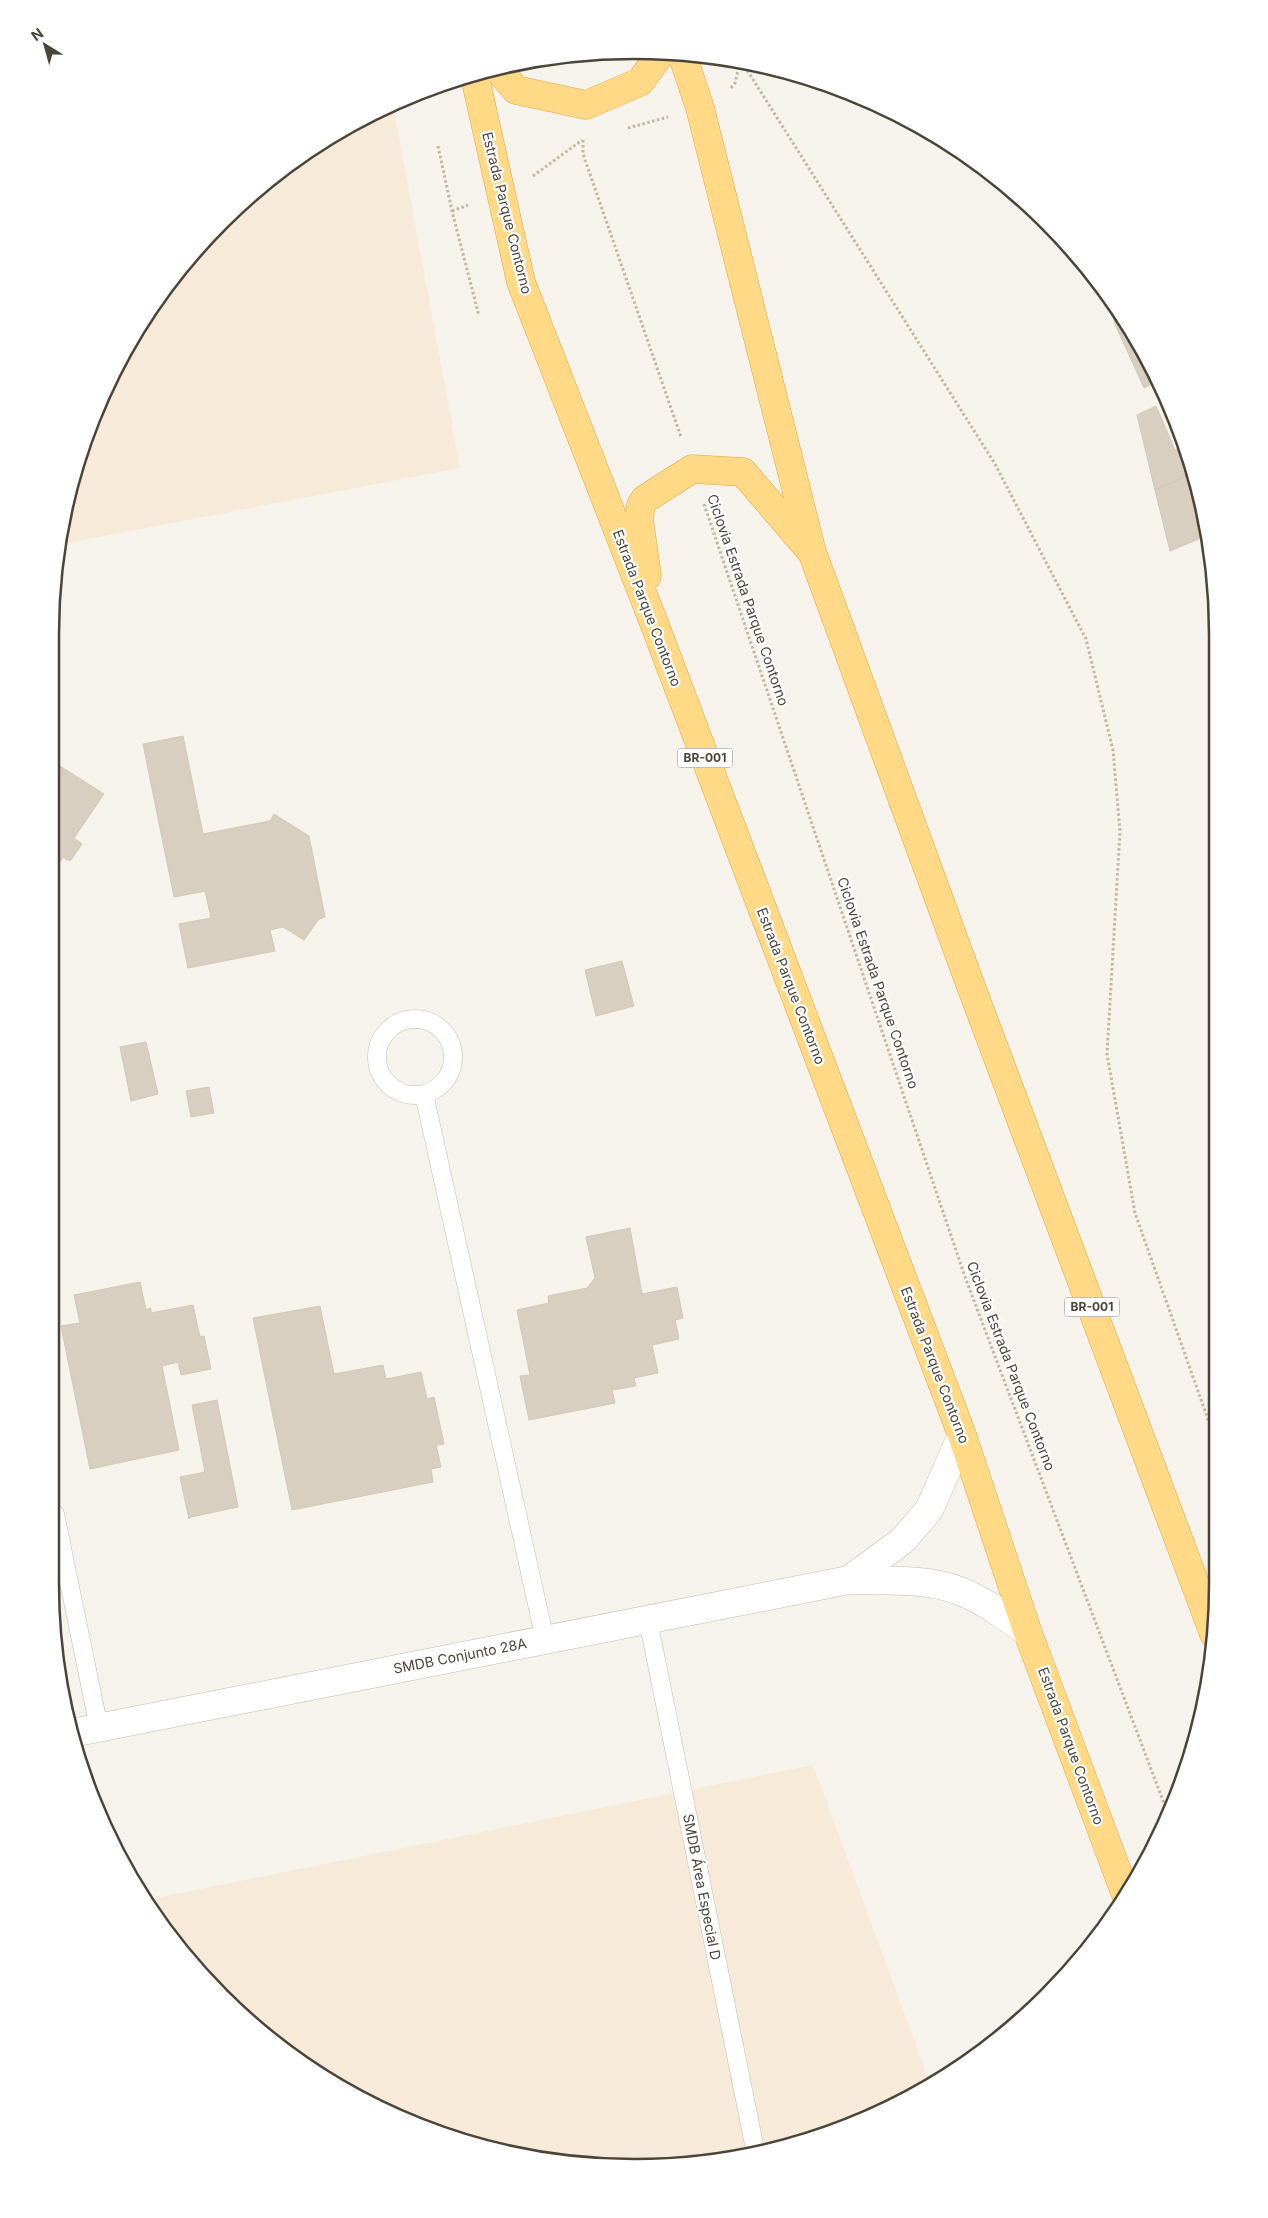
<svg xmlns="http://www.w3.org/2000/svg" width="1268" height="2218" font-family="Inter,sans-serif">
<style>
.commercial{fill:#f7ead8}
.building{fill:#d8cfc1;stroke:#d3c7b4}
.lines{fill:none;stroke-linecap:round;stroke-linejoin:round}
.service-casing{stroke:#c2bbae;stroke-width:19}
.tertiary-casing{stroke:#c2bbae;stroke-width:29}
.trunk-casing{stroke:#e0a43c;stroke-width:29}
.path{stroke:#c4b79f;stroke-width:3;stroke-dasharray:2.5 2.5;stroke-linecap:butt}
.service{stroke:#fff;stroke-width:18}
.tertiary{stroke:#fff;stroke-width:28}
.trunk{stroke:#ffd985;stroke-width:28}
.labels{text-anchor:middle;stroke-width:4.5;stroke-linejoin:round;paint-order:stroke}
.shield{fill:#fff;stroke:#817c74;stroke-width:1}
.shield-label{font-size:12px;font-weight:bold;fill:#4b4439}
.street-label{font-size:14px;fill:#4b4439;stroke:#fff}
.rim{fill:none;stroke:#4b4439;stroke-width:2.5}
</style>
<rect width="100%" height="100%" fill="#f6f3ec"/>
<path class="commercial" d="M393 104 460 468 62 544 81 447 128 342 195 249 279 171 376 110Z
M813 1765 931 2086 857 2124 748 2157 672 2167 558 2163 483 2148 376 2108 309 2069 221 1997 171 1939 146 1900Z"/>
<path class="building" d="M1115 305 1156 382 1144 388 1115 324 1111 307Z
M1156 406 1175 450 1186 445 1193 473 1155 490 1137 415Z
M1193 473 1208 535 1170 551 1155 490Z
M183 736 203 834 270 821 274 814 309 836 325 917 319 919 304 940 283 927 270 930 275 951 188 968 179 924 211 918 205 891 174 897 143 744Z
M52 761 104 794 74 838 82 844 71 860H66L64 856 52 874Z
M622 961 634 1006 596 1016 585 970Z
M146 1042 158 1094 131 1101 120 1047Z
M209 1087 214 1113 191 1117 186 1091Z
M630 1228 642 1294 677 1287 683 1318 675 1320 679 1339 652 1345 658 1373 634 1378 636 1386 612 1390 615 1403 529 1420 520 1376 530 1375 517 1310 549 1303 548 1296 587 1288 595 1278 586 1237Z
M140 1282 146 1310 151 1308V1313L193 1305 200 1337 204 1336 211 1369 181 1375 178 1362 162 1366 179 1450 90 1469 61 1326 80 1323 74 1295Z
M320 1306 334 1374 383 1365 386 1379 421 1372 427 1399 434 1397 444 1444 436 1445 441 1467 431 1469 433 1482 292 1510 253 1318Z
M217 1400 238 1507 191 1517 189 1519 180 1477 205 1472 192 1405Z"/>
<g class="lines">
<g class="service-casing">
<path id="service" d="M377 1057a38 38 0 1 1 76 0a38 38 0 1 1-76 0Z
M424 1094 545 1640
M55 1514 99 1728
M648 1620 756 2154"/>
</g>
<g class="tertiary-casing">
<path id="tertiary" d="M849 1580 902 1541 929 1510 962 1435
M72 1733 849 1580C884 1581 927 1578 960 1591 985 1601 1006 1617 1028 1633"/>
</g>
<g class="trunk-casing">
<path id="trunk" d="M682 54 700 108 812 552 969 981 1214 1634
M497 68 516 90 586 105 640 82 661 53
M474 73 521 282 654 623 962 1435 1028 1633 1126 1895
M647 576 639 519 641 505 645 499 692 469 743 472 809 549"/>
</g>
<path class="path" d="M742 62 995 464 1086 639 1113 750 1120 831 1107 1054 1135 1213 1216 1442
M731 88 735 83 740 62
M628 128 668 117
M583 140V154L681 437
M438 146 452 211 479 316
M533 176 582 140
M452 211 468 205
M704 504 965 1277 1168 1814"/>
<use href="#service" class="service"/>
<use href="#tertiary" class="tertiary"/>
<use href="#trunk" class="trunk"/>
</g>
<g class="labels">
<g class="shield">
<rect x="677.5" y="748.5" width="55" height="19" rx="4"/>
<rect x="1064.5" y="1297.5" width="55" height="19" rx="4"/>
</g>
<g class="shield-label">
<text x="705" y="762">BR-001</text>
<text x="1092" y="1311">BR-001</text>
</g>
<g class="street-label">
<text transform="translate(507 213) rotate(76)" y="5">Estrada Parque Contorno</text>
<text transform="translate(748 600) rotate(71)" y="5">Ciclovia Estrada Parque Contorno</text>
<text transform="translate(647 608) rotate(69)" y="5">Estrada Parque Contorno</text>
<text transform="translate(878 983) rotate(71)" y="5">Ciclovia Estrada Parque Contorno</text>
<text transform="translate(791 986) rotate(69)" y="5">Estrada Parque Contorno</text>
<text transform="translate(935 1365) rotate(69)" y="5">Estrada Parque Contorno</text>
<text transform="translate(1011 1366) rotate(69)" y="5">Ciclovia Estrada Parque Contorno</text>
<text transform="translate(460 1656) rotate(-11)" y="5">SMDB Conjunto 28A</text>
<text transform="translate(1071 1746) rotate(70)" y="5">Estrada Parque Contorno</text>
<text transform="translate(702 1887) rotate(79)" y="5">SMDB Área Especial D</text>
</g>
</g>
<path d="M0 0H1268V2218H0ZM634 59H634A575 575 0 0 1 1209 634V1584A575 575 0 0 1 634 2159H634A575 575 0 0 1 59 1584V634A575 575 0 0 1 634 59Z" fill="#fff" fill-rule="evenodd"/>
<path class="rim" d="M634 59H634A575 575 0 0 1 1209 634V1584A575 575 0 0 1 634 2159H634A575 575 0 0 1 59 1584V634A575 575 0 0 1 634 59Z"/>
<g transform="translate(45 45) rotate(323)" stroke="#ffffff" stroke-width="4" paint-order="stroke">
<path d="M0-4L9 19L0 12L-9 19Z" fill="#4b4439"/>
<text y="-8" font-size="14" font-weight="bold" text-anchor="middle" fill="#4b4439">N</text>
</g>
</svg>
